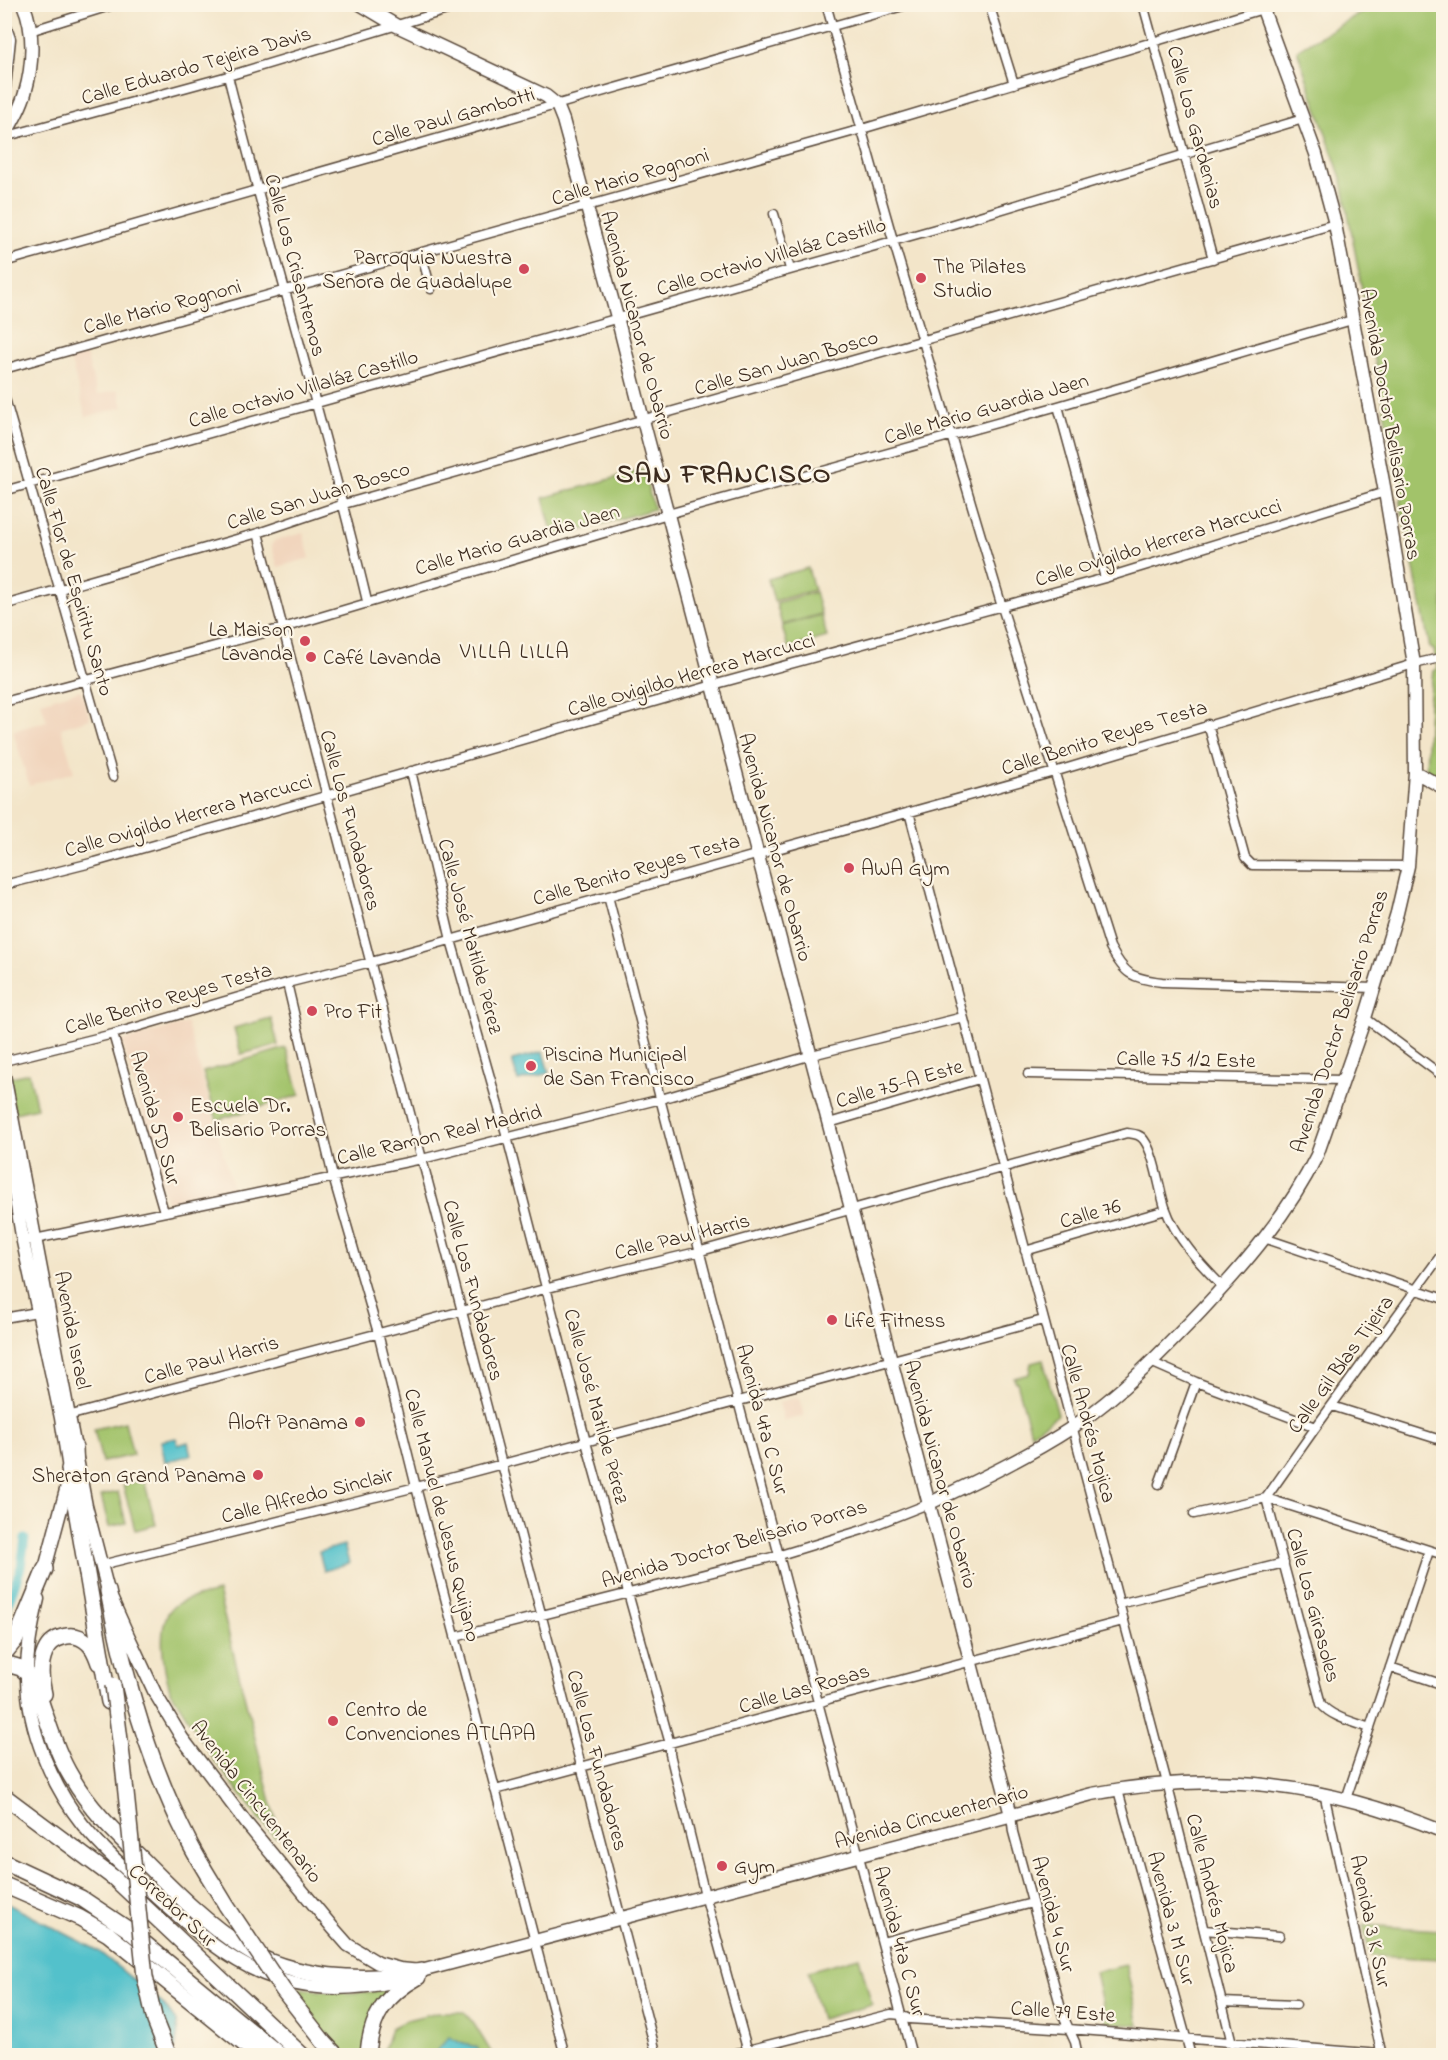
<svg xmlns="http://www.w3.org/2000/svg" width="1448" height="2060" font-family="'Indie Flower',sans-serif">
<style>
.built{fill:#f1d5bd}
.green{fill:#a2c36b;stroke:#6e7644;stroke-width:1.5}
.water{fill:#53c1cb;stroke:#477674;stroke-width:1.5}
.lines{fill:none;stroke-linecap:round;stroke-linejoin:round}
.canal{stroke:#53c1cb;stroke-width:9}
.street-casing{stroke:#574638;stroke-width:11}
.secondary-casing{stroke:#574638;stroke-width:15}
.primary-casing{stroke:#574638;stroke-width:15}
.highway-casing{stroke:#574638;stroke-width:18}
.street{stroke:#fff;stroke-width:8}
.secondary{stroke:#fff;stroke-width:12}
.primary{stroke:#fff;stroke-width:12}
.highway{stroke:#fff;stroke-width:15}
.highway-bridge-casing{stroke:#574638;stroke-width:18;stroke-linecap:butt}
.highway-bridge{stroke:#fff;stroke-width:15}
.poi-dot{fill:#d1495b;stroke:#fcf5e5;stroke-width:2}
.labels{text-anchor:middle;stroke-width:4.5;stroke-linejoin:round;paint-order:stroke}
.street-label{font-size:21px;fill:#3b2a1e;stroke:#fcf5e5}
.poi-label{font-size:21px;fill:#3b2a1e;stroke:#fcf5e5;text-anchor:start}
.neighbourhood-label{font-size:22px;letter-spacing:1.5px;fill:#3b2a1e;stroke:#fcf5e5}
.district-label{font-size:27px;font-weight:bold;letter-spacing:1.5px;fill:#3b2a1e;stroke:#fcf5e5}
</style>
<rect width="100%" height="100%" fill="#fcf5e5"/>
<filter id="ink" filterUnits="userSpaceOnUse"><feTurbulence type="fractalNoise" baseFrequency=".0167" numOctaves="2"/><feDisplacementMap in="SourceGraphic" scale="12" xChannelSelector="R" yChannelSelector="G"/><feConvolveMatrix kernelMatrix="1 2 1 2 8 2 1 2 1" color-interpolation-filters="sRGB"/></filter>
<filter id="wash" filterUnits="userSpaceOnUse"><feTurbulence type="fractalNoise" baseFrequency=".008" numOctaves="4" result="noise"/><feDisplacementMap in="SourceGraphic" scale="24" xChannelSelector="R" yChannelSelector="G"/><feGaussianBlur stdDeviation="1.35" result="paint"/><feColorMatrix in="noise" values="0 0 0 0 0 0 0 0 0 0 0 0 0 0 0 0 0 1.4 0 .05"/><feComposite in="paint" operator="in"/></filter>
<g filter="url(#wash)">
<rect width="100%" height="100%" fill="#f3e5c9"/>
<path class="built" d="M86 354 97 395 118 390 123 407 86 417 70 358Z
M303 533 310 558 278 567 271 544 274 543 273 541Z
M81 690 90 719 61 728 74 772 29 785 13 731 47 721 41 702Z
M187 1023 234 1192 168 1207 122 1041Z
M799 1397 804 1416 784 1421 779 1402Z"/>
<path class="green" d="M1374 5H1443V779L1426 772 1429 703 1433 671 1437 669 1434 650 1430 648 1400 501 1404 496 1400 477 1396 475 1342 181 1297 50Z
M643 470 654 509 554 538 543 498Z
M808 568 814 590 774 601 768 579Z
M815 592 821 614 782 625 776 603Z
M821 615 827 637 788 648 782 626Z
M271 1018 278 1045 241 1054 234 1028Z
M286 1048 300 1095 217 1120 203 1072Z
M29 1073 37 1108 15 1113 7 1078Z
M1043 1360 1058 1415 1031 1433 1017 1382H1015L1014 1378 1029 1374 1031 1363Z
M125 1422 133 1455 102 1462 94 1429Z
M144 1480 156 1525 135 1530 123 1485Z
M118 1492 126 1523 109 1527 101 1496Z
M218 1592 280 1837H274L214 1760 170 1690C164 1669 155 1624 173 1607 183 1598 204 1596 218 1592Z
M1363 1925 1439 1930 1443 1949V1959L1371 1956Z
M859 1957 872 2005 821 2019 808 1971Z
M1126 1965 1139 2026 1106 2022 1095 1972Z
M287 1986C322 1992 354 1996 390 1989L362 2055 341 2056Z
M438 2012H464L474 2024 493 2055H480L477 2047 463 2044 449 2038 433 2055 382 2056 391 2028 407 2020Z"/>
<path class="water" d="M543 1052 549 1073 518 1081 512 1060Z
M176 1438 178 1445 188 1442 191 1455 165 1462 161 1441Z
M344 1545 349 1563 324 1571 319 1552Z
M4 1902 97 1950 164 2005 176 2021 178 2033 175 2049 165 2056 5 2055Z
M449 2037 463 2044 477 2047 480 2055H433Z"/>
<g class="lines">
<path class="canal" d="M4 1616 21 1567 25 1539"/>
</g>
</g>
<g filter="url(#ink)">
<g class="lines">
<g class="street-casing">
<path id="street" d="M826 4 893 240 1002 607 1110 947C1125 975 1131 978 1162 982L1375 988
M989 4 1014 84
M1143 4 1213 259
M30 31 116 4
M228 76C272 252 325 425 367 601
M4 137 228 76 467 4
M774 214 790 269
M421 253 431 289
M4 262 910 4
M4 369 862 129 1263 9
M4 395 113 777
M1058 406 1105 578
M4 491 946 226 1303 119
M258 533 657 2056
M4 605 258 533 344 504 1335 224
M4 702 283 628 668 514 1058 406 1352 320
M1208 724 1245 858 1252 865 1408 866
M411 771 451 940 507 1137 586 1442 670 1744V1754L705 1895 749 2056
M909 812 1167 1783 1232 2043
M4 885 95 862 713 685 1105 578 1385 492
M608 896 738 1401 912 2056
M287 983 333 1177 378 1333 416 1487 565 2056
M1365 1018 1444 1077
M113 1034 164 1212
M4 1061 113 1034 287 983 371 962 1054 772 1414 664 1444 657
M1028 1074 1343 1080
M829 1123 979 1079
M1264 1238 1444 1299
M30 1240 422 1159 661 1099 812 1055 963 1017
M1025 1251 1166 1210
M4 1318 37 1312
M1153 1363 1196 1382 1316 1427
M1332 1406 1444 1441
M64 1417 567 1283 701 1251 1127 1133C1134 1134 1140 1134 1144 1140 1155 1155 1159 1189 1165 1207 1175 1237 1201 1265 1223 1287
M1159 1484 1196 1382
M1266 1498 1316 1427 1444 1251
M1266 1498 1321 1704C1331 1717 1354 1722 1370 1728
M1266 1498 1444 1555
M1194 1514 1266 1498
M101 1565 416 1487 1043 1320
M1119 1604 1284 1563
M455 1637 780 1555 862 1530 928 1504
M1390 1667 1444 1685
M495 1790 819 1703 829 1699 1123 1621
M1118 1790 1191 2056
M1324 1793 1382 2056
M1346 1799 1429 1551
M1011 1815 1013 1832 1063 2016 1075 2042 1078 2056
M1204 1930 1279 1936
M882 1942 1032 1903
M1222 2002 1296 2005
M724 2056 891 2014 901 2015 909 2019 1069 2029 1404 2056"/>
</g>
<g class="secondary-casing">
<path id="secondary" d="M360 4 397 26 546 96 557 105 563 120 617 317 643 420 1011 1815
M1415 772 1444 788
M928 1504C978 1480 1027 1457 1073 1427 1121 1394 1161 1353 1201 1311 1245 1264 1289 1213 1317 1155L1365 1018 1397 913 1408 866 1415 772 1414 664 1385 492 1335 224 1316 154 1261 4"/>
</g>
<g class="primary-casing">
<path id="primary" d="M4 25 9 39 4 87
M4 136C12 123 21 108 25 93 33 66 35 31 23 4
M4 1075 86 1506 108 1591 125 1629 155 1693 182 1738 247 1824 333 1928 348 1945 378 1963 400 1969 421 1971 1092 1794C1219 1770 1324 1783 1444 1832
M4 1127 23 1242 61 1418 69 1469 66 1490 43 1576
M38 1599C32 1625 26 1653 27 1679 28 1730 52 1786 83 1825 104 1851 130 1873 155 1895 234 1968 285 2004 398 1981"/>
</g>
<g class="highway-casing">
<path id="highway" d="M75 1447 76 1478
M69 1469 109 1702
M108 1591C124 1676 148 1761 187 1838 198 1861 213 1883 226 1905
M4 1654 16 1639 45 1569
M4 1663 21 1668 31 1677C37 1687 40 1700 44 1711 52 1734 59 1757 72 1778 92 1812 120 1837 147 1864 177 1894 208 1925 244 1948 290 1979 368 1983 421 1971
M44 1694C41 1680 39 1666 45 1652 52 1636 74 1630 88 1643 94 1648 96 1655 99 1663
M4 1796 114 1878 303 2056
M4 1862 81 1898 126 1928 281 2056
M4 1885 80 1918 108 1934 259 2056
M323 2041 337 2056
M368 2056C370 2018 385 1995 418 1977"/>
</g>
<use href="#street" class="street"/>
<use href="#secondary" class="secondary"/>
<use href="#primary" class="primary"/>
<use href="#highway" class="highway"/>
<g class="highway-bridge-casing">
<path id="highway-bridge" d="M113 1685 123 1764 145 1977 155 2021 169 2056
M226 1905 283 1990 323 2041"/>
</g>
<use href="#highway-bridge" class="highway-bridge"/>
</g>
</g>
<g class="poi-dot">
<circle cx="524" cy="269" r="6"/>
<circle cx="921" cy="278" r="6"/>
<circle cx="305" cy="641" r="6"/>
<circle cx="311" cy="657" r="6"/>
<circle cx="849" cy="868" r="6"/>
<circle cx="312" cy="1011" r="6"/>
<circle cx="531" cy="1066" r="6"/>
<circle cx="178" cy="1117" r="6"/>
<circle cx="832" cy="1320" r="6"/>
<circle cx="360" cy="1422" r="6"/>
<circle cx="258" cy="1475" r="6"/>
<circle cx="333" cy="1721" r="6"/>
<circle cx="722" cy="1866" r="6"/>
</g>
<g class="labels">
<g class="street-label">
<text transform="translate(196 65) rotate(-16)" y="7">Calle Eduardo Tejeira Davis</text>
<text transform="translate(453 116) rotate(-16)" y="7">Calle Paul Gambotti</text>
<text transform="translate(1196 127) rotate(75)" y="7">Calle Los Gardenias</text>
<text transform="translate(630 176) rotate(-16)" y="7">Calle Mario Rognoni</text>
<text transform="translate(771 256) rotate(-16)" y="7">Calle Octavio Villaláz Castillo</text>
<text transform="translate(296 265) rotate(75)" y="7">Calle Los Crisantemos</text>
<text transform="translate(162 306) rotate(-15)" y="7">Calle Mario Rognoni</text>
<text transform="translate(638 325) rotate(75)" y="7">Avenida Nicanor de Obarrio</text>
<text transform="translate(786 362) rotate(-16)" y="7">Calle San Juan Bosco</text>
<text transform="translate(303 388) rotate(-16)" y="7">Calle Octavio Villaláz Castillo</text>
<text transform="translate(986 408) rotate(-16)" y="7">Calle Mario Guardia Jaen</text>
<text transform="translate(1391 424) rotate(80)" y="7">Avenida Doctor Belisario Porras</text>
<text transform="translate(318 495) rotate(-17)" y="7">Calle San Juan Bosco</text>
<text transform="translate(517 539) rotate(-16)" y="7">Calle Mario Guardia Jaen</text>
<text transform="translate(1158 542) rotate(-17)" y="7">Calle Ovigildo Herrera Marcucci</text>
<text transform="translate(75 581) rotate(74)" y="7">Calle Flor de Espiritu Santo</text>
<text transform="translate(691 674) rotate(-16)" y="7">Calle Ovigildo Herrera Marcucci</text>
<text transform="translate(1104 737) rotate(-17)" y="7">Calle Benito Reyes Testa</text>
<text transform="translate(188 815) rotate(-16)" y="7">Calle Ovigildo Herrera Marcucci</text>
<text transform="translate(351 820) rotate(75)" y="7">Calle Los Fundadores</text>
<text transform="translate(776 847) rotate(75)" y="7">Avenida Nicanor de Obarrio</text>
<text transform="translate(636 869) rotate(-16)" y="7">Calle Benito Reyes Testa</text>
<text transform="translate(471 936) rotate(75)" y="7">Calle José Matilde Pérez</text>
<text transform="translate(168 998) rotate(-16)" y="7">Calle Benito Reyes Testa</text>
<text transform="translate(1339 1021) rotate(-72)" y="7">Avenida Doctor Belisario Porras</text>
<text transform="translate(1186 1059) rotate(1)" y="7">Calle 75 1/2 Este</text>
<text transform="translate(899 1083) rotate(-16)" y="7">Calle 75-A Este</text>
<text transform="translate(156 1118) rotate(74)" y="7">Avenida 5D Sur</text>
<text transform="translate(439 1134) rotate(-13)" y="7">Calle Ramon Real Madrid</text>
<text transform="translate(1090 1213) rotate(-16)" y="7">Calle 76</text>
<text transform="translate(682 1236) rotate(-14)" y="7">Calle Paul Harris</text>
<text transform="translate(474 1290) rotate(75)" y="7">Calle Los Fundadores</text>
<text transform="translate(73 1330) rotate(79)" y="7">Avenida Israel</text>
<text transform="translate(211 1359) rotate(-15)" y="7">Calle Paul Harris</text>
<text transform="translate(1340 1364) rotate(-54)" y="7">Calle Gil Blas Tijeira</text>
<text transform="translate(597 1406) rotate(75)" y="7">Calle José Matilde Pérez</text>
<text transform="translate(763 1419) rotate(75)" y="7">Avenida 4ta C Sur</text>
<text transform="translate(1089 1423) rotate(75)" y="7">Calle Andrés Mojica</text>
<text transform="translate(941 1474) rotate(75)" y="7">Avenida Nicanor de Obarrio</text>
<text transform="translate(307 1495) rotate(-14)" y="7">Calle Alfredo Sinclair</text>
<text transform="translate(443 1515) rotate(76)" y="7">Calle Manuel de Jesus Quijano</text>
<text transform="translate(734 1543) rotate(-16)" y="7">Avenida Doctor Belisario Porras</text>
<text transform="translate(1314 1605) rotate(75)" y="7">Calle Los Girasoles</text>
<text transform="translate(804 1688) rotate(-16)" y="7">Calle Las Rosas</text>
<text transform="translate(598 1760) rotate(75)" y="7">Calle Los Fundadores</text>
<text transform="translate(257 1801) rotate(52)" y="7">Avenida Cincuentenario</text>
<text transform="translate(931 1816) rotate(-15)" y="7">Avenida Cincuentenario</text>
<text transform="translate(1213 1893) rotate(76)" y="7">Calle Andrés Mojica</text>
<text transform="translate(173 1905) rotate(43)" y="7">Corredor Sur</text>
<text transform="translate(1054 1914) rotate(75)" y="7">Avenida 4 Sur</text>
<text transform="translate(1172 1918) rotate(75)" y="7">Avenida 3 M Sur</text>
<text transform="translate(1371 1921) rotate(78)" y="7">Avenida 3 K Sur</text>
<text transform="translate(900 1941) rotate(75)" y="7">Avenida 4ta C Sur</text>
<text transform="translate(1063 2011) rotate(4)" y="7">Calle 79 Este</text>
</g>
<g class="poi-label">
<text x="512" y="264" text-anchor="end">Parroquia Nuestra<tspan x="512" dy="24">Señora de Guadalupe</tspan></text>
<text x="933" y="273">The Pilates<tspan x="933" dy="24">Studio</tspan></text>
<text x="293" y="636" text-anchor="end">La Maison<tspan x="293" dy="24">Lavanda</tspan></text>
<text x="323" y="664">Café Lavanda</text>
<text x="861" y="875">AWA Gym</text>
<text x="324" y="1018">Pro Fit</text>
<text x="543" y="1061">Piscina Municipal<tspan x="543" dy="24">de San Francisco</tspan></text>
<text x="190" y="1112">Escuela Dr.<tspan x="190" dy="24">Belisario Porras</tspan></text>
<text x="844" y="1327">Life Fitness</text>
<text x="348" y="1429" text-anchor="end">Aloft Panama</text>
<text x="246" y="1482" text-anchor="end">Sheraton Grand Panama</text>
<text x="345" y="1716">Centro de<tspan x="345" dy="24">Convenciones ATLAPA</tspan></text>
<text x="734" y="1873">Gym</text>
</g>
<g class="neighbourhood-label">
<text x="515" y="658">VILLA LILLA</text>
</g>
<g class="district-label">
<text x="724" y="482">SAN FRANCISCO</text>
</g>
</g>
<rect width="1448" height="2060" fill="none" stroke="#fcf5e5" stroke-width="24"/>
</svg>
